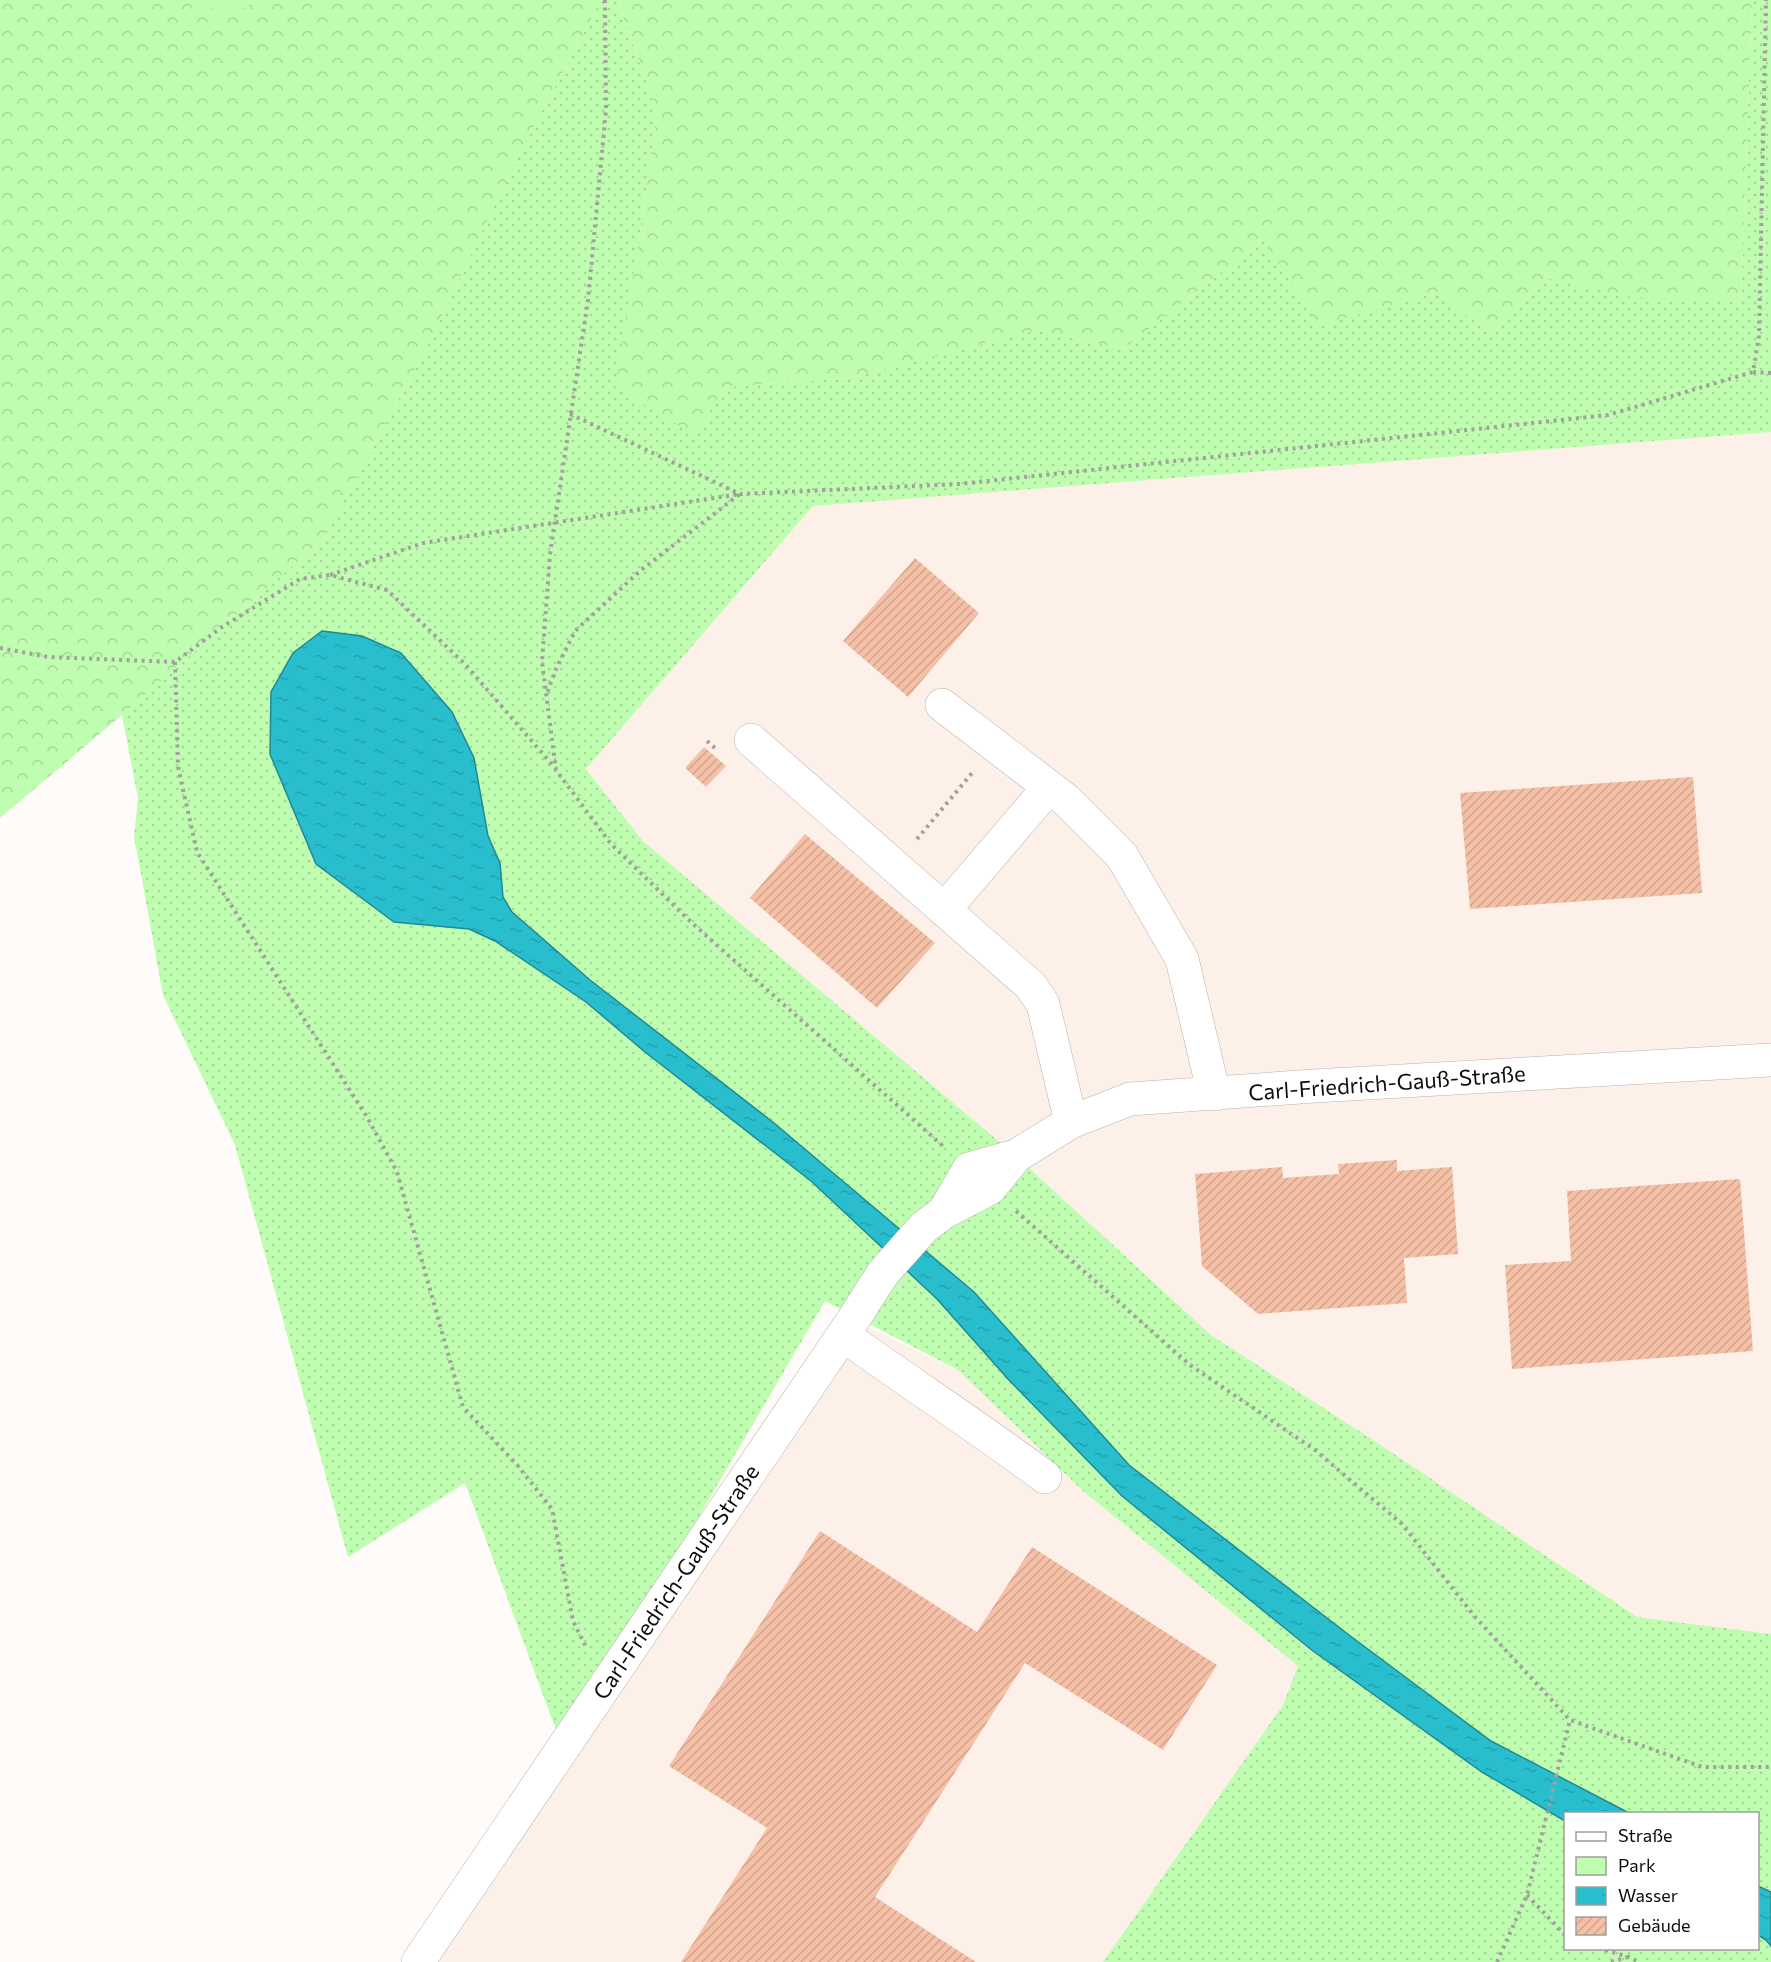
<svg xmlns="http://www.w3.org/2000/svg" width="1771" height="1962" font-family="Commissioner,sans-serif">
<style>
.built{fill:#fcf0e8}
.green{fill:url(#green-dots);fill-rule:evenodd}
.forest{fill:url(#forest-crowns)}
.pitch{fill:#bffdb1}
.water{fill:url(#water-ripples);stroke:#208993;stroke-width:1.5}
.building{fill:url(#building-hatch)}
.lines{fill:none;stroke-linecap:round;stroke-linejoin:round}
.minor-casing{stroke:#b7b2af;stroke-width:34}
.path{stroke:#a3a09e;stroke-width:4;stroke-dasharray:3 4.5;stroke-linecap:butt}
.minor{stroke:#fff;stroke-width:33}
.labels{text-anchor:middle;stroke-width:4.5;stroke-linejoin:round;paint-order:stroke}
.street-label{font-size:22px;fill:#0e0c0b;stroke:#fff}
</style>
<defs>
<pattern id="green-dots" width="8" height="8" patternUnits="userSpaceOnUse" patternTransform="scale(1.5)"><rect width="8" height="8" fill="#bffdb1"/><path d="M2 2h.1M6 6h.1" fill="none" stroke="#a3d897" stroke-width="1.8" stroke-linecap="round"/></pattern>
<pattern id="forest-crowns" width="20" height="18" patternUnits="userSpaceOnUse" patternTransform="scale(1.5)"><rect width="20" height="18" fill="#bffdb1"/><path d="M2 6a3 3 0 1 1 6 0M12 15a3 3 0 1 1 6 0" fill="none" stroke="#a3d897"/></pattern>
<pattern id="water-ripples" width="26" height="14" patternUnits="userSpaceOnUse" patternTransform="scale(1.5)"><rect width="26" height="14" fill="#28becd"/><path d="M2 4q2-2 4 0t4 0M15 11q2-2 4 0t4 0" fill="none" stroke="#23a2af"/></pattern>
<pattern id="building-hatch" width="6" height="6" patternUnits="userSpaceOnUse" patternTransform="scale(1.5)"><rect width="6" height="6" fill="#f5c0a6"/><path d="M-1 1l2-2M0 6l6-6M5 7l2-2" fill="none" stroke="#d1a48e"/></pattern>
</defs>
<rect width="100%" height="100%" fill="#fffbf8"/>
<path class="built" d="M1771 432V1634L1637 1617 1378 1444 1211 1335 1016 1156 643 841 586 769 813 506Z
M853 1320 958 1370 1083 1491 1298 1666 1283 1705 1103 1962H418Z"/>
<path class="green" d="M601 0H617L657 111 639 240 725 387 850 378 1037 330 1123 349 1263 240 1319 325 1438 292 1492 335 1545 278 1741 301 1752 0H1771V432L813 506 586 769 643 841 1016 1156 1211 1335 1379 1444 1637 1617 1771 1634V1962H1103L1283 1705 1298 1666 1083 1491 958 1370 825 1301 563 1749 465 1483 348 1557 235 1145 163 995 134 836 138 798 122 715 323 539 430 341 517 158ZM1566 1814H1758V1948H1566Z"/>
<path class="forest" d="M0 0H601L517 158 430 341 323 539 122 715 0 818Z
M617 0H1752L1741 301 1631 297 1545 278 1492 335 1438 292 1319 326 1263 240 1123 349 1037 330 850 378 725 387 695 435 615 387 639 240 657 111Z"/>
<path class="pitch" d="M210 0H262L218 18Z"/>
<path class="water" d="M322 631 362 636 401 653 452 712 474 758 488 836 500 863 503 897 512 912 590 980 774 1123 974 1292 1129 1465 1349 1635 1491 1741 1629 1813 1566 1814 1565 1821 1482 1772 1313 1651 1122 1496 1008 1379 937 1299 811 1181 645 1052 586 1002 495 941 469 929 394 922 316 864 270 754 271 692 293 653Z
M1758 1886 1771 1892V1946L1766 1940 1758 1935Z"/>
<path class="building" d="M915 558 979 613 908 697 843 641Z
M704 747 726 766 706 787 685 768Z
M1693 777 1702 893 1470 909 1460 793Z
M805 834 935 943 877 1008 750 898Z
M1397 1160V1171L1452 1167 1458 1254 1404 1258 1407 1303 1258 1314 1202 1266 1195 1174 1282 1167 1283 1178 1339 1174 1338 1164Z
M1740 1179 1753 1351 1512 1369 1505 1265 1571 1261 1567 1191Z
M820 1531 977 1632 1032 1547 1217 1665 1163 1750 1025 1663 875 1897 976 1962H681L767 1828 669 1766Z"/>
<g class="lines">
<g class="minor-casing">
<path id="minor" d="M942 705 1065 799 1122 856 1182 959 1214 1094
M751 740 1031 986 1043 1004 1071 1122
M944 910 1049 787
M944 1212 969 1169 1016 1156 1071 1122 1130 1099 1314 1086 1771 1060
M843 1335C910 1383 979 1428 1045 1477
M418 1962 853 1320 883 1273 924 1227 944 1212 990 1188 1016 1156"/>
</g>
<path class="path" d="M605 0 606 110 588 300 550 554 542 662 556 770 611 844 692 923 943 1146
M1753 372 1771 373
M570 414 740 494 959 484 1608 415 1753 372 1759 336 1766 0
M330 575 423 543 740 494 641 570 575 631 556 669 547 693
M0 648 48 657 175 662 222 627 300 579 330 575 387 590 465 664 556 769
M175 662 178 767 197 852 367 1117 397 1172 463 1407 518 1466 552 1509 573 1621 587 1649
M707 741 716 749
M917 839 972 773
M1016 1211 1190 1365 1315 1450 1402 1524 1476 1618 1570 1720
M1527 1895 1566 1936
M1598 1948 1629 1957 1639 1962
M1497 1962 1527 1895 1570 1720 1702 1767H1771
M1611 1962 1628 1957"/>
<use href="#minor" class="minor"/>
</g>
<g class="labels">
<g class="street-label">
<text transform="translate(1387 1083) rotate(-4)" y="8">Carl-Friedrich-Gauß-Straße</text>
<text transform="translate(676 1582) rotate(-56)" y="8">Carl-Friedrich-Gauß-Straße</text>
</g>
</g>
<rect x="1564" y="1812" width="195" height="138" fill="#ffffff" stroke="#9f9e9d" stroke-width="1.5"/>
<rect x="1576" y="1832" width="30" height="9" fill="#ffffff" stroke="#9f9e9d" stroke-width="1.5"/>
<text x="1618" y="1842" font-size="18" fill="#0e0c0b">Straße</text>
<rect x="1576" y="1857" width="30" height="18" fill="#bffdb1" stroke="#9f9e9d" stroke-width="1.5"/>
<text x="1618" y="1872" font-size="18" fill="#0e0c0b">Park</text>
<rect x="1576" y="1887" width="30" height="18" fill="url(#water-ripples)" stroke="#9f9e9d" stroke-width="1.5"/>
<text x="1618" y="1902" font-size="18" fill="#0e0c0b">Wasser</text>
<rect x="1576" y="1917" width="30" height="18" fill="url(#building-hatch)" stroke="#9f9e9d" stroke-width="1.5"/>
<text x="1618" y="1932" font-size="18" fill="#0e0c0b">Gebäude</text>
</svg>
